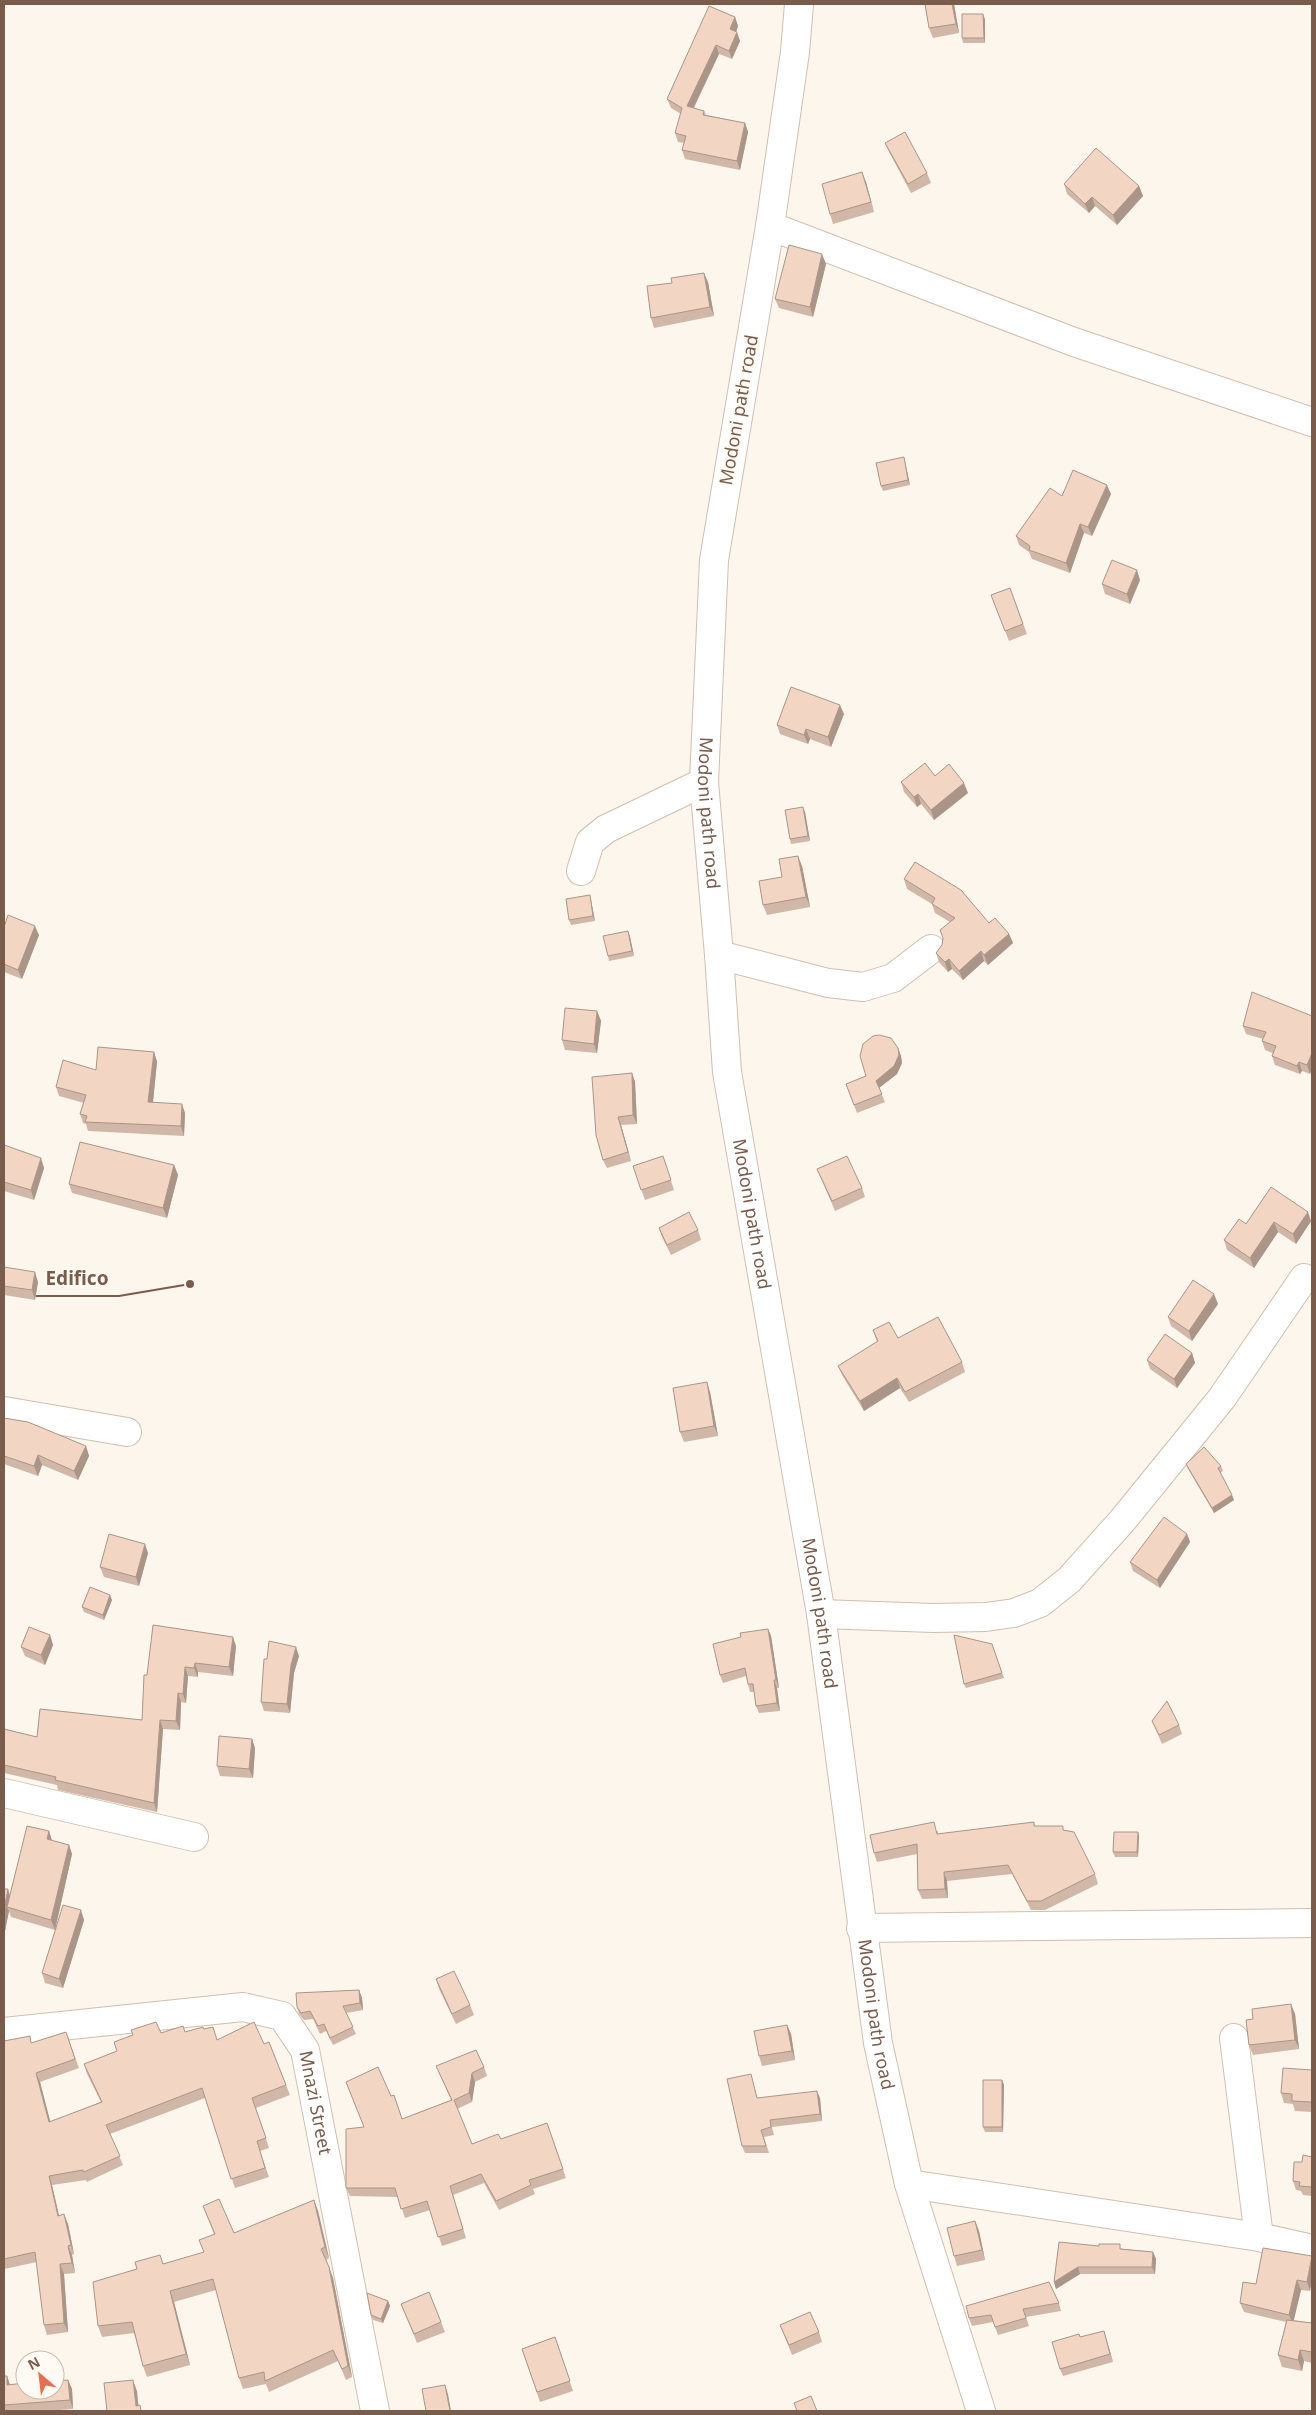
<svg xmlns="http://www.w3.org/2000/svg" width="1316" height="2415" font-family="'Noto Sans',sans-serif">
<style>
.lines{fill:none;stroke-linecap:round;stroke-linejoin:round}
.minor-casing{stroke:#d1beb0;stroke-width:30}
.minor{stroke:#fff;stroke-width:28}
.wall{fill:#d1b7a8}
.shaded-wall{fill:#aa9588}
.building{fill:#f3d5c3;stroke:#aa9588}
.labels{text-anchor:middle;stroke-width:4.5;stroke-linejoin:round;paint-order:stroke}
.street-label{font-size:18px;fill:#7a5c4d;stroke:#fffaf3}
.leader{fill:none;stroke:#7a5c4d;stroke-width:2}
.callout-dot{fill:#7a5c4d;stroke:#fffaf3;stroke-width:2}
.callout-label{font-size:19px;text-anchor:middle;font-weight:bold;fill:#7a5c4d;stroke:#fffaf3;stroke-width:4.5;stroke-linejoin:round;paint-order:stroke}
</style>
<rect width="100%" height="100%" fill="#fdf6ec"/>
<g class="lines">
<g class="minor-casing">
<g id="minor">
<path id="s1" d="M799 4 795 52 770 226 714 560 704 782 719 955 727 1072 821 1614 878 2043 909 2184 981 2411"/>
<path d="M770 226 1074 342 1312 422"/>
<path d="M581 871 590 842 606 829 704 782"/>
<path d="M719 955 828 983 863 987 893 978 931 949"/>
<path d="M4 1411 127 1432"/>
<path d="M821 1614 933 1618 986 1617 1014 1613 1040 1603 1069 1580 1122 1521 1222 1398 1304 1278"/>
<path d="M4 1793 194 1837"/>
<path d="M861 1928 1312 1923"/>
<path id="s2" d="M4 2032 243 2007 282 2016 305 2050 375 2411"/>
<path d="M1234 2038 1259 2237"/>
<path d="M909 2184 1259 2237 1312 2249"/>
</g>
</g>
<use href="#minor" class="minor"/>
</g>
<path class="wall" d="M925 4H954L959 33 933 38 929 28Z
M735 17 738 26 736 32 740 41 732 59 719 54 694 108 704 111 706 115 745 123 748 132 740 170 685 159 682 150 684 143 678 142 675 133 681 114 671 108 667 99Z
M985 19V43H963L962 38Z
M885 143 927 173 931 183 911 193 889 152Z
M866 182 874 212 833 224 830 214Z
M1064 184 1139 186 1143 196 1117 225 1095 206 1089 213 1067 194Z
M826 264 813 317 779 308 775 299Z
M708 282 714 316 654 328 651 318Z
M905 462 910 485 883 491 881 486Z
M1111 494 1092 536 1084 533 1070 573 1032 559 1029 552 1019 545 1016 536 1062 496Z
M1140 580 1130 604 1105 594 1102 584Z
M1010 588 1027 634 1009 641 991 595Z
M844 714 831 747 810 739 808 744 780 734 777 725Z
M935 776 968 793 934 820 921 804 917 807 904 792 901 782Z
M805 812 810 841 791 844 790 839Z
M802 866 810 907 767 915 763 905 782 877Z
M904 879 1009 934 1013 943 988 965 984 961 963 980 952 969 948 972 939 962 936 953 942 945 950 922 935 913 932 904 907 889Z
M590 895 591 900 595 921 571 925 569 920Z
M4 927 39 935 22 979 4 972Z
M628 931 634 956 609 961 608 956Z
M597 1011 601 1021 597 1053 565 1050 562 1040Z
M1312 1016 1310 1074 1302 1071 1300 1074 1275 1065 1272 1056 1273 1053 1265 1050 1262 1041 1263 1039 1246 1034 1243 1026Z
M898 1048 901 1056 902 1063 897 1074 879 1088 885 1102 857 1113 846 1084 866 1076Z
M154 1052 157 1062 153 1102 185 1113 184 1136 88 1131 86 1124 83 1123 80 1114 84 1103 59 1096 56 1087 96 1070Z
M632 1073 635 1082 637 1124 621 1125 631 1161 607 1168 603 1160Z
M4 1145 44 1168 34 1200 4 1191Z
M663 1156 674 1190 645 1200 633 1166Z
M174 1165 178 1175 167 1218 72 1193 69 1184Z
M817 1169 862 1188 865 1197 835 1211Z
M1311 1221 1296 1244 1278 1232 1254 1268 1227 1250 1224 1240 1246 1224Z
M659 1228 698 1230 701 1240 671 1255 662 1237Z
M4 1267 38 1282 35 1300 4 1295Z
M1218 1304 1192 1341 1171 1326 1168 1317Z
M873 1330 898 1338 962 1362 965 1372 909 1402 900 1388 864 1411 842 1375 838 1366 877 1342Z
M1192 1353 1195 1363 1177 1388 1150 1369 1147 1360Z
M710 1392 718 1436 684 1442 680 1432Z
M4 1418 86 1446 89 1456 78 1480 42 1465 38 1476 4 1464Z
M1186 1464 1221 1466 1223 1471 1220 1473 1234 1500 1214 1513 1188 1469Z
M1187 1534 1190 1542 1160 1588 1133 1571 1130 1562Z
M148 1553 139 1586 104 1577 100 1567Z
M112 1600 104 1620 84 1612 82 1607Z
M768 1629 771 1636 779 1688H777L780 1711 759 1713 756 1706 754 1692H750L746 1676 723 1683 720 1675 741 1637Z
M50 1635 53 1645 45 1665 25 1656 21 1647Z
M992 1644 1004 1678 966 1688 964 1684Z
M236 1646 233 1676 198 1672V1677L188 1676 186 1703 181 1702 180 1730 163 1729 157 1812 58 1790 57 1785 4 1773V1729L37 1737 142 1720 147 1675Z
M299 1656 294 1673 290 1713 264 1711 261 1702 267 1659Z
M1152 1721 1179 1725 1182 1734 1162 1744 1156 1730Z
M252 1739 255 1748 253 1778 220 1776 217 1766Z
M1034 1822 1035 1826 1065 1830 1095 1874 1098 1884 1045 1910H1031L1012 1874 947 1881 948 1898 922 1899 918 1890 917 1854 877 1862 874 1853 938 1831V1834Z
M49 1831 52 1841 69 1845 72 1854 55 1930 11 1917 9 1911 4 1936V1889L10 1896Z
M1138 1832 1139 1837 1138 1857H1115L1113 1852Z
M84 1920 63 1988 45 1983 42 1973Z
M436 1979 470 2005 474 2015 456 2024 439 1989Z
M359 1990 362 1998 363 2010 346 2013 356 2034 333 2045 326 2031 320 2034 313 2019 304 2020 299 2014 297 2007Z
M1295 2014 1299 2049 1253 2055 1249 2045Z
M787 2025 791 2034 795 2060 762 2066 759 2056Z
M204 2029 217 2040 264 2044 269 2042 290 2095 256 2108 269 2148 260 2151 269 2177 235 2188 205 2098 110 2134 123 2165 87 2182 86 2180 52 2185 59 2215 68 2224 74 2254 72 2255 75 2273 64 2274 68 2332 47 2335 44 2325 37 2262 4 2269V2041L32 2043 66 2032 79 2068 40 2082 50 2122 101 2102 87 2074 84 2064 117 2052 161 2033 185 2032Z
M436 2066 484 2067 487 2076 475 2082 472 2102 457 2109 472 2144 501 2139 547 2123 566 2178 533 2189 535 2194 499 2210 484 2183 453 2195 466 2238 442 2246 430 2210 405 2218 398 2197 350 2196 346 2188 364 2127 391 2096 402 2119 451 2100Z
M1312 2070V2112L1295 2111 1293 2104 1284 2103 1281 2093Z
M1002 2080 1004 2085 1003 2132H985L983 2127Z
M753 2081 757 2098H820L822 2121 772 2127 774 2135 764 2137 769 2153H745L742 2146Z
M1312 2157V2196L1303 2195 1301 2191 1296 2190 1293 2181 1302 2162Z
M314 2200 318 2211 329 2258 326 2260 333 2278 352 2377 346 2380 338 2361 269 2392 266 2384 243 2389 239 2378 216 2290 174 2302 190 2365 147 2377 143 2366 134 2333 102 2337 98 2326 160 2255 163 2264 204 2253 214 2234 203 2206 234 2233Z
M975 2221 979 2231 985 2260 957 2266 954 2256Z
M1059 2242 1153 2252 1156 2259 1155 2274H1080L1056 2289 1054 2282Z
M1312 2258V2279L1310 2291 1301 2290 1293 2320 1312 2323V2363L1304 2361 1302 2371 1282 2367 1278 2355 1286 2322 1244 2312 1240 2303 1256 2284Z
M388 2301 390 2306 383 2323 373 2320 371 2315Z
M1059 2303 1061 2311 1026 2317 1029 2326 998 2335 993 2322 972 2326 969 2318Z
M401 2304 441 2322 445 2332 417 2343Z
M780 2325 819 2332 822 2342 792 2355Z
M1104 2331 1113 2362 1063 2376 1060 2369 1080 2337Z
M555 2337 573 2391 540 2402 522 2349Z
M4 2376H7L10 2385 68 2380 72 2389 73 2409 47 2411H4Z"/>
<path class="shaded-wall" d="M952 4H954L959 33 956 24Z
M983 14 985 19V43L984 38Z
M735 17 738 26 734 38 730 29Z
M737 32 740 41 732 59 729 51Z
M716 45 719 54 690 115 687 106Z
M745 123 748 132 740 170 737 161Z
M862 172 866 182 874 212Z
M1139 186 1143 196 1117 225 1113 215Z
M1092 197 1095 206 1089 213 1085 204Z
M822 254 826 264 813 317 810 307Z
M704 273 708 282 714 316 710 307Z
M904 457 905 462 910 485 908 480Z
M1107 485 1111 494 1092 536 1088 527Z
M1080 524 1084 533 1070 573 1066 563Z
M1137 570 1140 580 1130 604 1127 594Z
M840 705 844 714 831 747 828 737Z
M806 729 810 739 808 744 804 735Z
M964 783 968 793 934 820 931 810Z
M918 794 921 804 917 807 914 797Z
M803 807 805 812 810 841 808 836Z
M798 856 802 866 810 907 806 897Z
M590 895 591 900 595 921 593 916Z
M35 926 39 935 22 979 18 970Z
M628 931 630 936 634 956 632 951Z
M1009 934 1013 943 988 965 984 955Z
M981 951 984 961 963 980 959 971Z
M949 959 952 969 948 972 945 962Z
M597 1011 601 1021 597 1053 594 1044Z
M898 1048 901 1056 902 1063 897 1074 879 1088 876 1081Z
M154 1052 157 1062 152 1111 148 1102Z
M1312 1053V1070L1310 1074 1307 1065Z
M1299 1062 1302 1071 1300 1074 1297 1066Z
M632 1073 635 1082 637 1124 633 1115Z
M182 1104 185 1113 184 1136 181 1126Z
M618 1117 621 1125 631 1161 628 1152Z
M41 1158 44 1168 34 1200 31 1190Z
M174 1165 178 1175 167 1218 163 1208Z
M1308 1212 1311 1221 1296 1244 1293 1234Z
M1274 1222 1278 1232 1254 1268 1250 1258Z
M35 1272 38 1282 35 1300 32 1290Z
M1214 1294 1218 1304 1192 1341 1189 1331Z
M1192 1353 1195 1363 1177 1388 1174 1379Z
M897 1378 900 1388 864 1411 860 1401Z
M707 1382 710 1392 718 1436 714 1426Z
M86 1446 89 1456 78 1480 74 1471Z
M38 1455 42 1465 38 1476 34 1466Z
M1232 1495 1234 1500 1214 1513 1212 1508Z
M1187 1534 1190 1542 1160 1588 1157 1580Z
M145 1544 148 1553 139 1586 136 1577Z
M110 1595 112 1600 104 1620 103 1615Z
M768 1629 771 1636 779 1688 776 1680Z
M50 1635 53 1645 45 1665 41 1655Z
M233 1637 236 1646 233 1676 229 1667Z
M296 1647 299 1656 294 1673 290 1713 287 1704 291 1665Z
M195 1663 198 1672V1677L194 1668Z
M185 1667 188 1676 186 1703 183 1694Z
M774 1680 777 1688 780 1711 777 1703Z
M178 1693 181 1702 180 1730 176 1721Z
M160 1720 163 1729 157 1812 154 1803Z
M252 1739 255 1748 253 1778 249 1769Z
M49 1831 52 1841 47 1839Z
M1138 1832 1139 1837 1138 1857 1137 1852Z
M69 1845 72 1854 55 1930 51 1920Z
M944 1872 947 1881 948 1898 945 1889Z
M8 1889 11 1899 7 1907 9 1911 4 1936V1909Z
M81 1910 84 1920 63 1988 59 1979Z
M359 1990 362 1998 363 2010 360 2003Z
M1291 2004 1295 2014 1299 2049 1295 2040Z
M787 2025 791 2034 795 2060 792 2051Z
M36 2073 40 2082 53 2132 49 2122Z
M472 2073 475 2082 472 2102 469 2093Z
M1002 2080 1004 2085 1003 2132 1002 2127Z
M817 2091 820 2098 822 2121 820 2114Z
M49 2176 52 2185 61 2225 58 2216Z
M314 2200 318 2211 329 2258 325 2247Z
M64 2214 68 2224 74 2254 71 2245Z
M975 2221 979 2231 985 2260 982 2250Z
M68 2246 72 2255 75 2273 72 2263Z
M1153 2252 1156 2259 1155 2274 1152 2267Z
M1312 2256V2279L1310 2291 1307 2282Z
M60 2264 64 2274 68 2332 64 2323Z
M329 2267 333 2278 352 2377 348 2366Z
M1078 2267 1080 2274 1056 2289 1054 2282Z
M1297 2280 1301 2290 1293 2324 1289 2315Z
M170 2291 174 2302 190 2365 186 2354Z
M388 2301 390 2306 383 2323 381 2319Z
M1104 2331 1106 2338 1113 2362 1110 2354Z
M1300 2350 1304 2361 1302 2371 1298 2360Z
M7 2376 10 2385H7Z
M68 2380 72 2389 73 2409 70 2400Z
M133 2380 137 2391 139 2411 136 2406Z
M445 2385 448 2394 451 2411H450Z"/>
<path class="building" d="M925 4H952L956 24 929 28Z
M709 6 735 17 730 29 737 32 729 51 716 45 687 106 704 111 703 115 745 123 737 161 682 150 686 136 675 133 682 108 667 99Z
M962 14H983L984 38H962Z
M905 132 927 173 908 184 885 143Z
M1096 148 1139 186 1113 215 1092 197 1085 204 1064 184Z
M862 172 871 202 830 214 822 184Z
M789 245 822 254 810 307 775 299Z
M704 273 710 307 651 318 647 286 672 283 671 278Z
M904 457 908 480 881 486 876 463Z
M1073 470 1107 485 1088 527 1080 524 1066 563 1029 550 1030 546 1016 536 1050 488 1062 496Z
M1112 560 1137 570 1127 594 1102 584Z
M1010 588 1023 624 1005 631 991 595Z
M791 687 840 705 828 737 806 729 804 735 777 725Z
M925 763 935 776 949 764 964 783 931 810 918 794 914 797 901 782Z
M803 807 808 836 790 839 785 810Z
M798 856 806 897 763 905 759 881 782 877 779 859Z
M915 862 961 890 989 923 995 918 1009 934 984 955 981 951 959 971 949 959 945 962 936 953 942 945 943 938 940 930 955 918 932 904 935 898 904 879Z
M590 895 593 916 569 920 566 899Z
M8 915 35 926 18 970 4 964V927Z
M628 931 632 951 608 956 603 936Z
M1252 992 1312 1016V1053L1307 1065 1299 1062 1297 1066 1272 1056 1276 1046 1262 1041 1266 1032 1243 1026Z
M565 1008 597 1011 594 1044 562 1040Z
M879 1035 891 1038 898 1048 899 1055 894 1066 876 1081 882 1094 854 1105 846 1084 866 1076 860 1056 863 1044 873 1036Z
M98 1047 154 1052 148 1102 182 1104 181 1126 85 1122 87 1116 80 1114 86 1095 56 1087 63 1060 96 1070Z
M632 1073 633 1115 618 1117 628 1152 603 1160 596 1135 592 1077Z
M80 1142 174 1165 163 1208 69 1184Z
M4 1145 41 1158 31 1190 4 1182Z
M663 1156 671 1180 641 1190 633 1166Z
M847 1156 862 1188 832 1201 817 1169Z
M1271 1187 1308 1212 1293 1234 1274 1222 1250 1258 1224 1240 1239 1219 1246 1224Z
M689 1212 698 1230 667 1245 659 1228Z
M4 1267 35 1272 32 1290 4 1286Z
M1193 1280 1214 1294 1189 1331 1168 1317Z
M938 1317 962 1362 905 1392 897 1378 860 1401 838 1366 878 1341 873 1330 889 1322 898 1338Z
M1165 1334 1192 1353 1174 1379 1147 1360Z
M707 1382 714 1426 680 1432 673 1388Z
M4 1418 28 1422 86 1446 74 1471 38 1455 34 1466 4 1456Z
M1204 1447 1221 1466 1218 1468 1232 1495 1212 1508 1186 1464Z
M1164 1517 1187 1534 1157 1580 1130 1562Z
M109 1534 145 1544 136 1577 100 1567Z
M90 1587 110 1595 103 1615 82 1607Z
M153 1625 233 1637 229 1667 195 1663 194 1668 185 1667 183 1694 178 1693 176 1721 160 1720 154 1803 55 1780 56 1777 4 1765V1729L37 1737 40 1709 142 1720 144 1675H147Z
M29 1627 50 1635 41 1655 21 1647Z
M768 1629 776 1680H774L777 1703 756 1706 753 1684H748L745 1668 720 1675 713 1644 741 1637 740 1633Z
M954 1635 992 1644 1002 1673 964 1684Z
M269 1641 296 1647 291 1665 287 1704 261 1702 264 1659H267Z
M1167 1701 1179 1725 1159 1735 1152 1721Z
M219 1736 252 1739 249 1769 217 1766Z
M934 1822 937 1834 1034 1822V1826H1063V1830L1074 1832 1095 1874 1041 1901H1027L1008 1865 944 1872 945 1889 918 1890 917 1844 874 1853 870 1835Z
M27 1826 49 1831 47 1839 69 1845 51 1920 7 1907Z
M1114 1832H1138L1137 1852H1113Z
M4 1889H8L4 1909Z
M63 1905 81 1910 59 1979 42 1973Z
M454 1971 470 2005 452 2014 436 1979Z
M359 1990 360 2003 343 2006 353 2027 330 2038 324 2024 318 2026 310 2011 301 2013 297 2007 296 1993Z
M1291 2004 1295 2040 1249 2045 1246 2020 1253 2019 1252 2009Z
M156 2022 161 2033 183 2026 185 2032 203 2027 204 2029 213 2027 217 2040 254 2022 264 2044 269 2042 286 2085 252 2098 266 2138 257 2141 265 2168 231 2179 202 2088 106 2125 120 2156 84 2172 83 2170 49 2176 58 2216 64 2214 71 2245 68 2246 72 2263 60 2264 64 2323 44 2325 35 2252 4 2259V2041L30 2036 31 2043 66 2032 75 2059 36 2073 49 2122 102 2102 84 2064 117 2051 114 2042 133 2035 131 2030Z
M787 2025 792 2051 759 2056 754 2031Z
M476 2050 484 2067 472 2073 469 2093 454 2100 472 2144 498 2134 501 2139 547 2123 563 2169 529 2180 531 2185 496 2201 481 2174 450 2186 463 2229 438 2237 427 2201 401 2209 395 2188H346V2129L364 2127 346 2082 378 2067 391 2096 394 2095 402 2119 452 2100 436 2066Z
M1283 2068 1312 2070V2102L1292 2101V2094L1281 2093Z
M751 2074 757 2098 817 2091 820 2114 770 2120 771 2127 761 2130 766 2146H742L727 2079Z
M983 2080H1002V2127H983Z
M1303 2155 1312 2157V2187L1299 2186 1300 2182 1293 2181 1294 2162H1302Z
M219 2199 234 2233 314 2200 325 2247 321 2249 329 2267 348 2366 342 2369 333 2350 265 2381 264 2372 239 2378 213 2279 170 2291 186 2354 143 2366 132 2322 98 2326 93 2282 137 2269 135 2262 160 2255 163 2264 204 2252 199 2240 215 2234 203 2206Z
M975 2221 982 2250 954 2256 947 2228Z
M1059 2242 1099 2246V2244H1120V2249L1153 2252 1152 2267H1078L1054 2282Z
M1263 2248 1312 2256 1307 2282 1297 2280 1289 2315 1240 2303 1243 2282 1256 2284Z
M1049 2282 1059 2303 1023 2309 1026 2318 995 2327 991 2315 969 2318 966 2306Z
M429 2292 441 2322 414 2334 401 2304Z
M367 2293 388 2301 381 2319 371 2315Z
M810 2312 819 2332 789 2345 780 2325Z
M1287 2320 1312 2323V2352L1300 2350 1298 2360 1278 2355Z
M1104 2331 1110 2354 1060 2369 1052 2342 1079 2334 1080 2337Z
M555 2337 570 2381 537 2392 522 2349Z
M4 2376H7V2385L25 2383V2390H55V2381L68 2380 70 2400 4 2405Z
M133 2380 136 2406 140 2405 141 2411H107L104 2383Z
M445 2385 450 2411H426L422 2389Z
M811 2396 817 2411H797L794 2403Z"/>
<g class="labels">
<g class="street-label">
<text transform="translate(739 410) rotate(-80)" y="6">Modoni path road</text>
<text dy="6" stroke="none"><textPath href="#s1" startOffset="816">Modoni path road</textPath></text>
<text dy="6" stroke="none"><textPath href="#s1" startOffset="1220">Modoni path road</textPath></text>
<text dy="6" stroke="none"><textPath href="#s1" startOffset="1625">Modoni path road</textPath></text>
<text dy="6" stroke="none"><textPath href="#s1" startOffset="2030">Modoni path road</textPath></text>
<text dy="6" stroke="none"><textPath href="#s2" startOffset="375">Mnazi Street</textPath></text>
</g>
</g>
<path class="leader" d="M190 1284L119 1296H36"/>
<circle class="callout-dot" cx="190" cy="1284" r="5"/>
<g class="callout-label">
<text x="77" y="1285">Edifico</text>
</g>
<rect width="1316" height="2415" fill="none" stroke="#7a5c4d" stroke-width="10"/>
<g transform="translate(40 2375) rotate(332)"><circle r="24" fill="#fffaf3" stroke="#cabbb1"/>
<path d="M0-4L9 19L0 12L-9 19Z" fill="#e76f51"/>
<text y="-8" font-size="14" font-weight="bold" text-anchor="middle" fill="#7a5c4d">N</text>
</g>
</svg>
